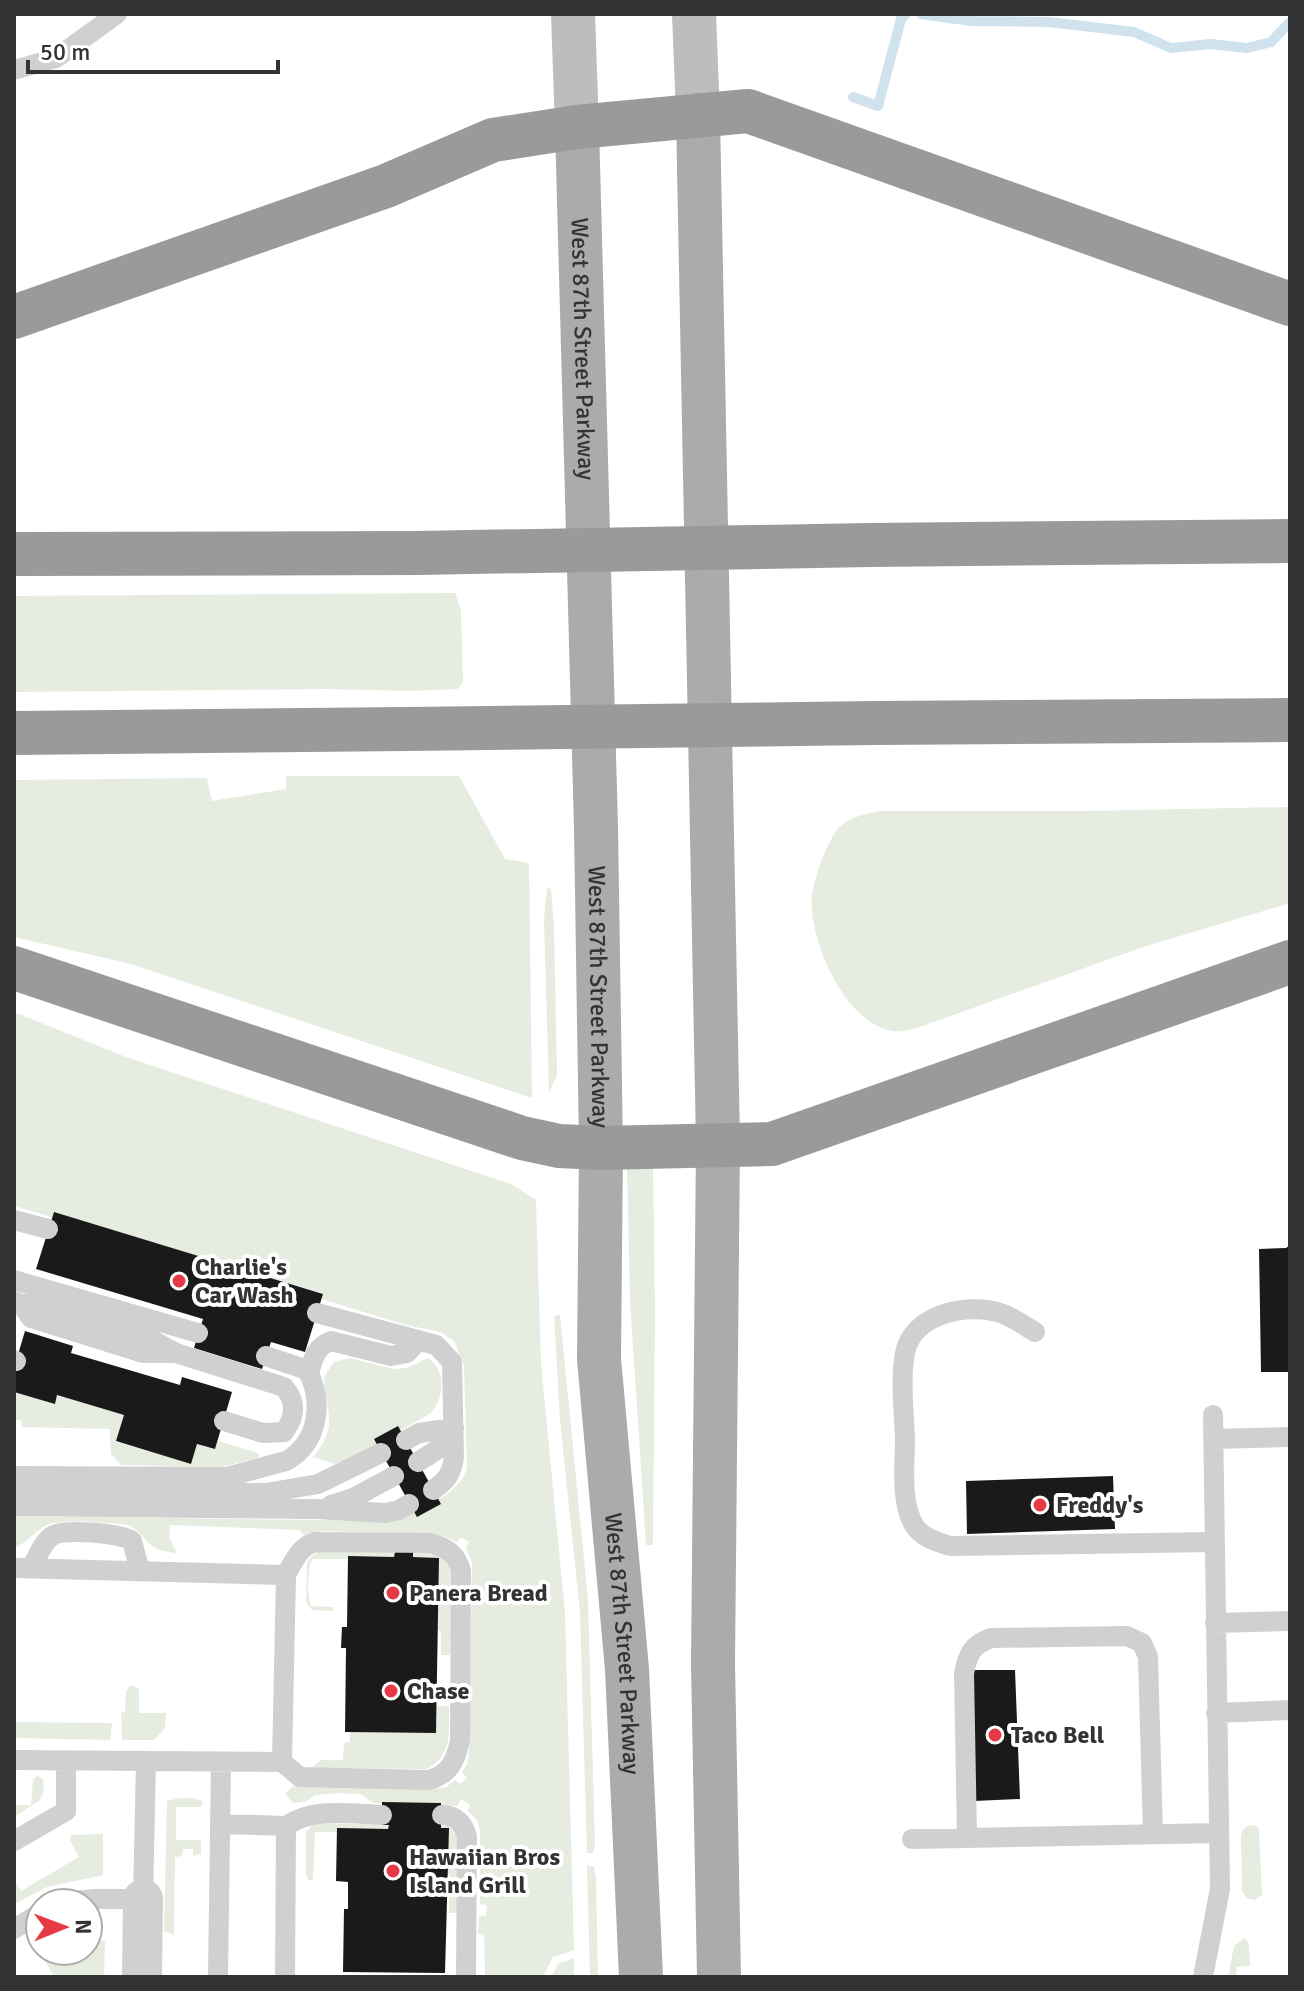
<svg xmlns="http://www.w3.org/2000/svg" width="1304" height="1991" font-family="Signika,sans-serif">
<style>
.green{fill:#e6ecdf}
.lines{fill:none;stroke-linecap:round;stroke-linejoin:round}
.stream{stroke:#cfe2ee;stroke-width:10}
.building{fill:#1a1a1a}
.service{stroke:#d0d0d0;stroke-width:20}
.minor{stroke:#d0d0d0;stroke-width:40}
.secondary{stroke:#bdbdbd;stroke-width:44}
.primary{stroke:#ababab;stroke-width:44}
.motorway{stroke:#9a9a9a;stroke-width:44}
.motorway-bridge{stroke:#9a9a9a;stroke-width:44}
.poi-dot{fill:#e63946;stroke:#fff;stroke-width:3}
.labels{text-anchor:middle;stroke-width:8;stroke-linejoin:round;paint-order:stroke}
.street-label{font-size:24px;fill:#333;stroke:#fff}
.poi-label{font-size:24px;font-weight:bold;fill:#333;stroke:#fff;text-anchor:start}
</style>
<rect width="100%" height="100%" fill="#fff"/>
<path class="green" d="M455 593 461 611 463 681 458 689 410 691 326 689 14 692V596Z
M286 776H459L505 859 529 863 532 1098 131 964 14 937V780L207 778 212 801 286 789Z
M1290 807V903L1146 946 917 1028C908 1030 897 1033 887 1030 845 1017 816 953 812 911 809 889 824 848 837 830 847 817 866 814 881 811H1085Z
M547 888 551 889 554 926 557 1075 549 1092 544 919Z
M14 1012 126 1057 511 1184 536 1200 541 1364 565 1613 574 1950 553 1957 543 1977H485L484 1936 478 1933 479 1916H486L487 1905 480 1904V1831L477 1820 468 1811 470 1805 461 1799 457 1806 374 1803 360 1794 337 1793 316 1795 305 1802 293 1803 285 1794 293 1786 445 1788 455 1780 460 1784 467 1778 462 1772 467 1764 469 1752 472 1563 466 1548 469 1542 461 1537 457 1542 440 1535 323 1531 304 1535 299 1530 170 1525 169 1537 177 1553C141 1549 153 1539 128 1525 110 1523 59 1518 45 1526 34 1532 27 1543 14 1548V1516L389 1521C412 1514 463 1494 467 1467L464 1366 454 1341 440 1332 406 1325 321 1299 322 1293 54 1213 52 1217 14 1206Z
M653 1159 655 1312 653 1545H646L630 1300 627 1169Z
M560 1315 588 1600 595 1845 593 1853H587L580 1612 560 1420 554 1316Z
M350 1358 393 1369 407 1368 428 1358C447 1371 444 1397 431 1413L359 1454 335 1464 313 1457C341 1425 324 1409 324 1377L334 1362Z
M14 1392 55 1403 57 1395 124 1415 116 1442 191 1463 197 1444 215 1449 218 1441 255 1452 260 1455 257 1458 221 1467 121 1465 111 1454 110 1429 22 1427 21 1420H14Z
M319 1551 395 1552 394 1557 348 1556V1559H312C307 1573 307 1592 311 1606L333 1607V1611L312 1610 306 1602 307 1563 310 1558Z
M413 1552C425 1553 441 1551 448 1564 456 1578 451 1636 450 1655H441V1631L438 1630 439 1558 413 1557Z
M131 1685 139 1689V1713H166L165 1728 154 1740H122L121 1713 125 1712 126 1691Z
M437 1706H449C449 1732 453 1756 426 1769L312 1768 320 1760H343L344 1743 350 1742V1732L436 1733Z
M14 1722 112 1723 110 1740 14 1738Z
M37 1776 43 1779 44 1791 40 1800 14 1817V1805H31L33 1780Z
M180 1798H192L203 1801 201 1807H176V1840H201V1854L193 1856V1849H183L182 1856 175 1857 174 1935 164 1931 167 1801Z
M314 1823 389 1825V1833L315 1832 313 1880H309L306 1875V1832Z
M407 1825 449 1826 457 1835 458 1913H449V1875Z
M1249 1825 1257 1826 1259 1829 1262 1895 1254 1900 1247 1898 1242 1891 1241 1836 1243 1829Z
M103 1834V1875L47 1887 14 1904V1880L21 1891 79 1857 70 1840 71 1835Z
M587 1866H594L596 1879 598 1977H590Z
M1245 1938 1249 1944 1250 1966 1237 1967 1236 1977H1228L1234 1946Z
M105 1941 104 1977H54L42 1955 49 1951H88V1942Z
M574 1958V1977H551L558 1964Z"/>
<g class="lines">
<path class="stream" d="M921 14 971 21 1049 22 1134 32 1171 48 1211 44 1247 48 1271 42 1290 22
M853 97 878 106 901 19 906 14"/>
</g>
<path class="building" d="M54 1212 323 1294 305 1352 271 1342 262 1369 194 1348 203 1319 36 1269Z
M1290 1245V1372H1261L1259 1249 1286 1248Z
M25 1331 73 1346 71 1353 180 1385 182 1377 232 1392 215 1449 197 1444 191 1464 116 1441 124 1415 57 1395 55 1404 14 1392V1368Z
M398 1426 441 1504 417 1517 374 1439Z
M1113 1476 1115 1529 967 1534 966 1481Z
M395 1552H413V1557L439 1558 436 1733 345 1732 346 1648H341L342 1627H347L348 1556 394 1557Z
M970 1670H1015L1020 1799 974 1801Z
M382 1802 441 1803V1828H449L445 1973 343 1972 344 1909H348V1882L336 1881 337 1828 388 1829 389 1825H382Z"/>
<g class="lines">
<path class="service" d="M14 70 56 58 117 14
M14 1220 48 1229
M14 1280 198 1333
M14 1301 21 1304 31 1318 143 1353H173
M21 1304 36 1302 145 1336 176 1353 284 1387C297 1402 295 1417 284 1432L263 1433 224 1421
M317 1313 436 1345 452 1362 454 1458C451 1475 447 1480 433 1490
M1035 1332C1023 1325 1010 1315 997 1312 965 1303 912 1315 905 1353 900 1380 904 1411 905 1439 905 1465 900 1501 914 1525 921 1537 937 1542 950 1546L1215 1542
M14 1360 16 1361
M309 1374C313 1359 315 1347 331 1341L391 1356 407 1353 419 1340
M1213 1439 1290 1437
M406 1440 419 1433 454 1428
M418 1462 441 1447 454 1428
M14 1476 227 1477 286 1461C319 1443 324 1401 307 1370L266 1356
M14 1491 266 1493 318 1484 381 1453
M331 1505 353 1498 394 1476
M14 1506 316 1509 385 1513 399 1510 409 1504
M14 1568 286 1575 282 1762 14 1760
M31 1568C37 1558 42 1543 52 1536 62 1528 122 1533 132 1541L140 1571
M1215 1623 1290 1621
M1216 1713 1290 1710
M282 1762 300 1777 428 1780C449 1775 456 1761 460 1740L461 1571C457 1554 447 1548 431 1543L315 1542C299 1547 294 1561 286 1575
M442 1815C456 1815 464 1824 467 1837L466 1977
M220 1824 286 1826 285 1977
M286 1826C313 1807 350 1814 382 1815
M967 1837 964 1673C968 1654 972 1645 991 1638L1127 1636 1142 1643 1148 1657 1153 1834
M912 1839 1218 1833
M14 1841 66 1811V1761
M60 1903 94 1899H143L146 1761
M14 1929 40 1913
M218 1977 221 1762
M1203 1977 1220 1889 1213 1415"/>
<path class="minor" d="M142 1977 143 1899"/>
<path class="secondary" d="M573 14 577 127
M694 14 698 115"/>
<g class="primary">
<path d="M698 115 718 1143 713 1664 719 1977"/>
<path id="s1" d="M577 127 596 828 601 1148 599 1359 627 1669 641 1977"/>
</g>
<path class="motorway" d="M14 317 386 186 493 140 577 127 748 111 1290 304
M870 545 1290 541
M14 554 417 553
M875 723 1290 720
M14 733 406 729
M14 968 522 1138 559 1146 601 1148 772 1144 1290 962"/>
<path class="motorway-bridge" d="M417 553 870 545
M406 729 875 723"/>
</g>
<g class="poi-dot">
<circle cx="179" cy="1281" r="8"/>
<circle cx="1040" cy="1505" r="8"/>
<circle cx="393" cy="1593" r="8"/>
<circle cx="391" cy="1691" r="8"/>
<circle cx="995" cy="1735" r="8"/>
<circle cx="393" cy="1871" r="8"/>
</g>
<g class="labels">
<g class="street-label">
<text dy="8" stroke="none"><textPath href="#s1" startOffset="222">West 87th Street Parkway</textPath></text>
<text dy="8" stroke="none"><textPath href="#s1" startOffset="870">West 87th Street Parkway</textPath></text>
<text dy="8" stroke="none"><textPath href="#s1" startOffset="1518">West 87th Street Parkway</textPath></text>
</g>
<g class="poi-label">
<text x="195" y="1275">Charlie's<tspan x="195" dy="28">Car Wash</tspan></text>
<text x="1056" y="1513">Freddy's</text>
<text x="409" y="1601">Panera Bread</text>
<text x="407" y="1699">Chase</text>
<text x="1011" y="1743">Taco Bell</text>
<text x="409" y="1865">Hawaiian Bros<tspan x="409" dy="28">Island Grill</tspan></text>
</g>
</g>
<rect width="1304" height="1991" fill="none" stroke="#333333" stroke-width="32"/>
<g transform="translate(64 1927) rotate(89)"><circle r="38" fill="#ffffff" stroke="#adadad" stroke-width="2"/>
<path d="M0-6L14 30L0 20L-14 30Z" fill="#e63946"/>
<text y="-12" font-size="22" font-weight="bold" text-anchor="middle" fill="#333333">N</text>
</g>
<path d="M28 60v12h250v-12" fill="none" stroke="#333333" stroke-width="4"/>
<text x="40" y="60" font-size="24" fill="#333333" stroke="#ffffff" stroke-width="6" paint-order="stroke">50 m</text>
</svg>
